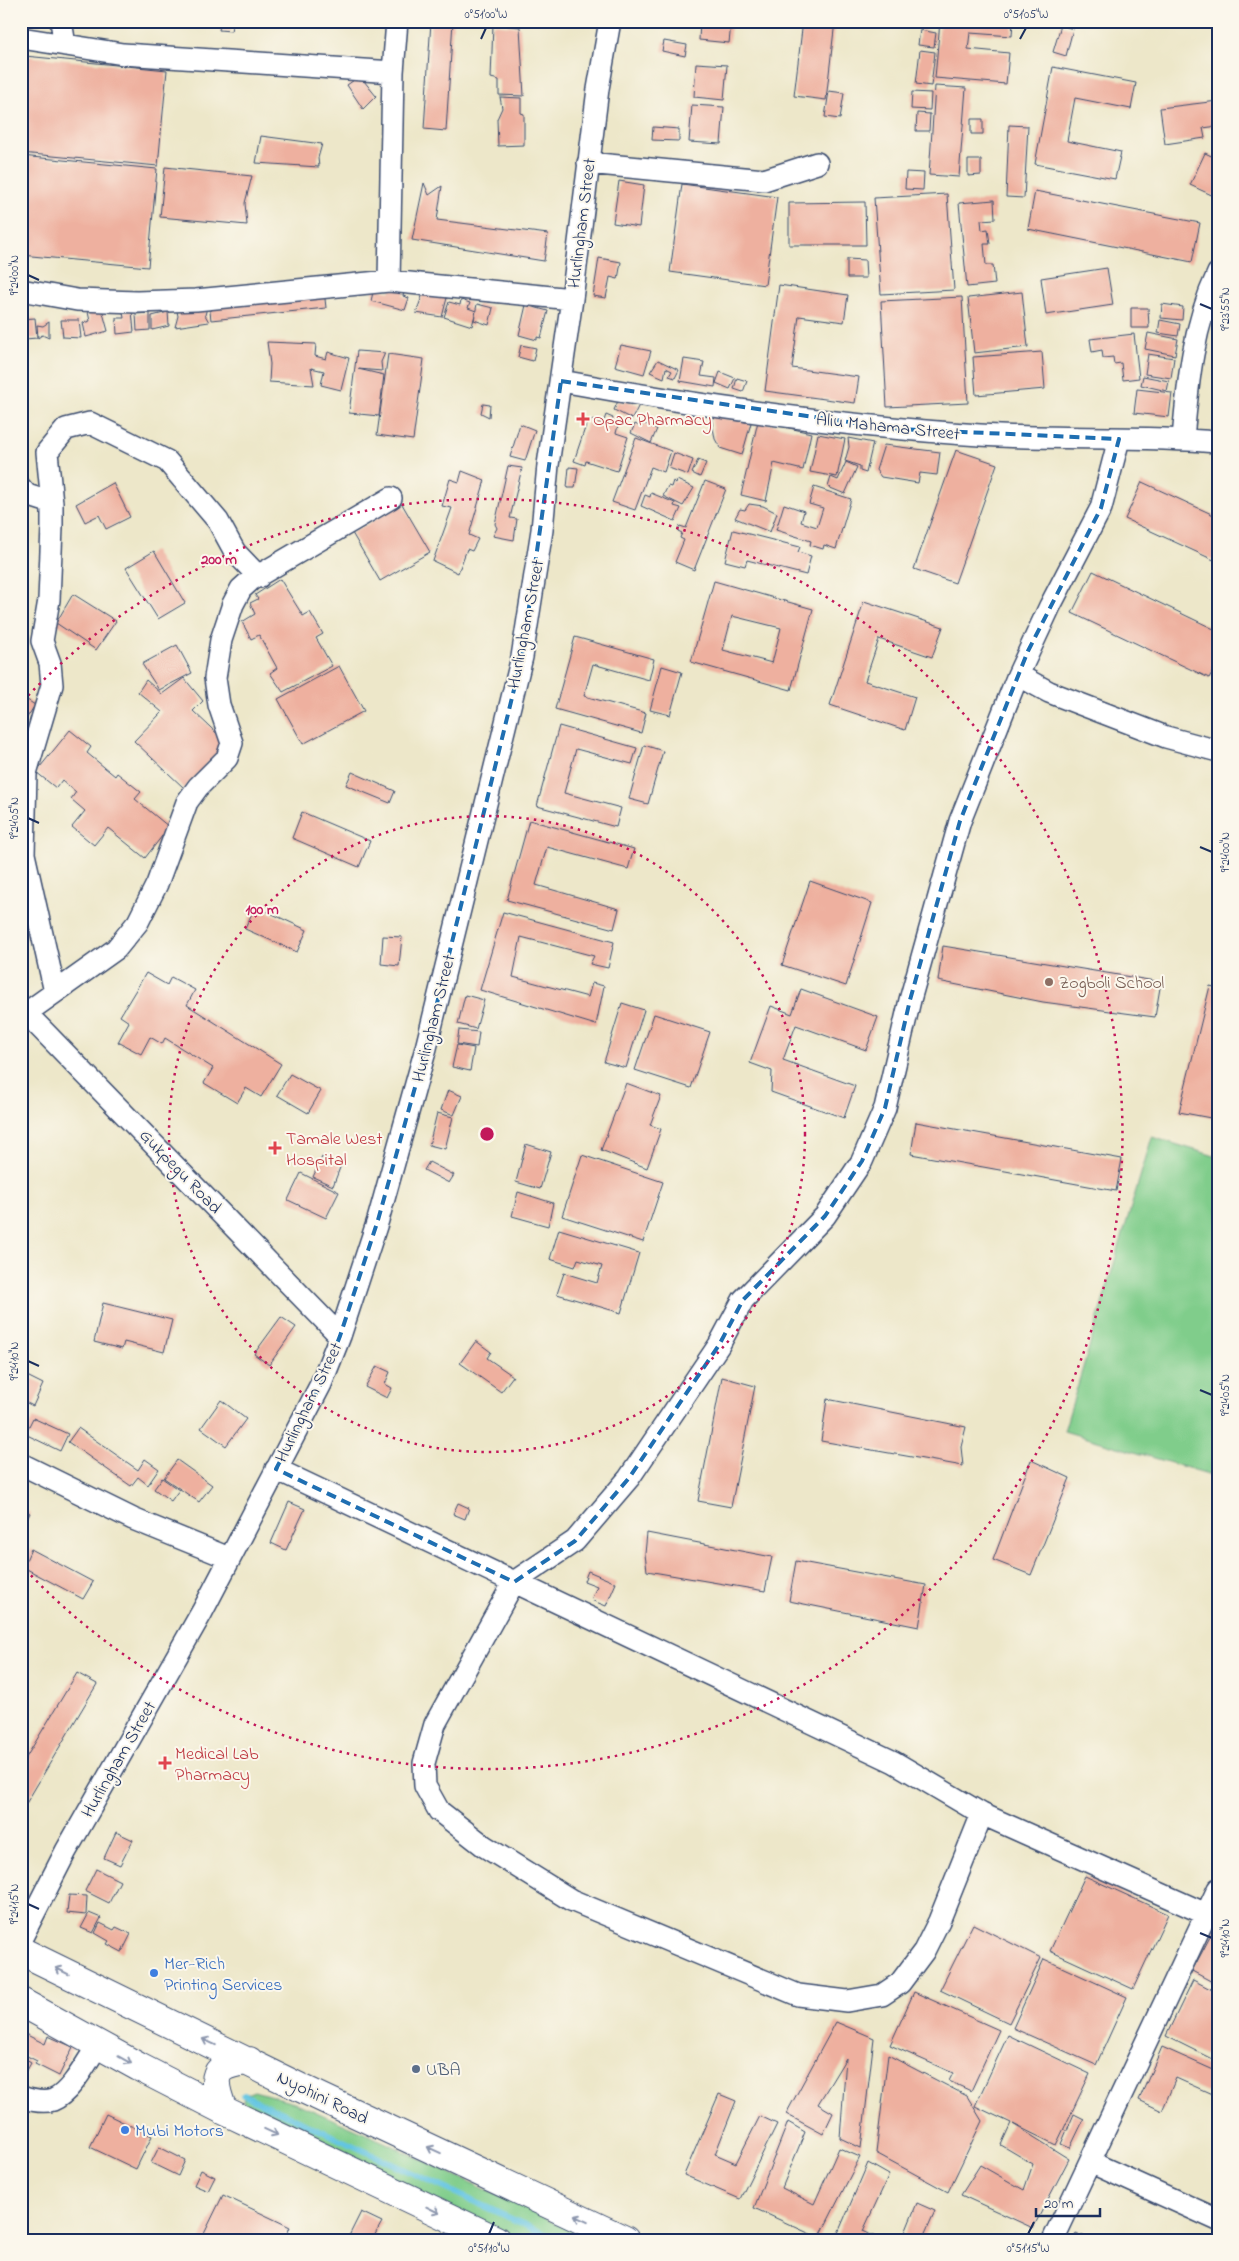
<svg xmlns="http://www.w3.org/2000/svg" width="1239" height="2261" font-family="'Indie Flower',sans-serif">
<style>
.green{fill:#80cd8b;stroke:#4e7e74}
.lines{fill:none;stroke-linecap:round;stroke-linejoin:round}
.stream{stroke:#64c5e2;stroke-width:6}
.building{fill:#eeb09f;fill-rule:evenodd}
.minor-casing{stroke:#3a4b6e;stroke-width:24}
.major-casing{stroke:#3a4b6e;stroke-width:30}
.minor{stroke:#fff;stroke-width:21}
.major{stroke:#fff;stroke-width:28}
.oneway{stroke:#8d97ae}
.marked{fill:none;stroke:#1f6fb2;stroke-width:4;stroke-dasharray:10 6;stroke-linejoin:round}
.ticks{fill:none;stroke:#1b2f5e;stroke-width:2}
.ring{fill:none;stroke:#c2185b;stroke-width:2.5;stroke-dasharray:2.5 5}
.health-dot{fill:#e0444e;stroke:#fbf7ec;stroke-width:2}
.education-dot{fill:#8d6e63;stroke:#fbf7ec;stroke-width:2}
.shop-dot{fill:#3f7fe0;stroke:#fbf7ec;stroke-width:2}
.service-dot{fill:#5c6f8a;stroke:#fbf7ec;stroke-width:2}
.labels{text-anchor:middle;stroke-width:4;stroke-linejoin:round;paint-order:stroke}
.street-label{font-size:18px;fill:#1b2f5e;stroke:#fbf7ec}
.health-label{font-size:18px;fill:#be3a42;stroke:#fbf7ec;text-anchor:start}
.education-label{font-size:18px;fill:#785e54;stroke:#fbf7ec;text-anchor:start}
.shop-label{font-size:18px;fill:#366cbe;stroke:#fbf7ec;text-anchor:start}
.service-label{font-size:18px;fill:#4e5e75;stroke:#fbf7ec;text-anchor:start}
.centre{fill:#c2185b;stroke:#fbf7ec;stroke-width:2.5}
.ring-label{font-size:15px;text-anchor:middle;font-weight:bold;fill:#c2185b;stroke:#fbf7ec;stroke-width:4;stroke-linejoin:round;paint-order:stroke}
.neatline{fill:none;stroke:#1b2f5e;stroke-width:2}
.ticks-label{font-size:12px;text-anchor:middle;fill:#1b2f5e}
</style>
<rect width="100%" height="100%" fill="#fbf7ec"/>
<filter id="ink" filterUnits="userSpaceOnUse"><feTurbulence type="fractalNoise" baseFrequency=".02" numOctaves="2"/><feDisplacementMap in="SourceGraphic" scale="10" xChannelSelector="R" yChannelSelector="G"/><feConvolveMatrix kernelMatrix="1 2 1 2 8 2 1 2 1" color-interpolation-filters="sRGB"/></filter>
<filter id="wash" filterUnits="userSpaceOnUse"><feTurbulence type="fractalNoise" baseFrequency=".0096" numOctaves="4" result="noise"/><feDisplacementMap in="SourceGraphic" scale="20" xChannelSelector="R" yChannelSelector="G"/><feGaussianBlur stdDeviation="1.12" result="paint"/><feColorMatrix in="noise" values="0 0 0 0 0 0 0 0 0 0 0 0 0 0 0 0 0 1.4 0 .05"/><feComposite in="paint" operator="in"/></filter>
<g filter="url(#wash)">
<rect width="100%" height="100%" fill="#ede7c9"/>
<path class="green" d="M1152 1137 1218 1157V1477L1064 1431Z
M254 2091 294 2102 393 2146 593 2240H517L252 2110 243 2102 244 2095Z"/>
<g class="lines">
<path class="stream" d="M244 2095 557 2240"/>
</g>
<g id="blocks">
<path class="building" d="M221 21H233L231 31 219 30Z
M431 21H453L446 131 424 129Z
M803 21H835L826 100 794 96Z
M940 21H1013L1012 36 970 33 968 49 1009 53 1006 84 935 78Z
M700 22 731 24 729 43 699 40Z
M493 24 520 27 524 96 499 95V80L491 78Z
M1061 25 1073 29 1066 56 1053 52Z
M920 30 936 33 934 47 918 45Z
M664 41 687 45 685 56 662 51Z
M920 50 935 52 931 86 916 84Z
M25 56 167 70 158 166 21 153V98Z
M696 63 727 65 724 100 694 97Z
M1053 67 1136 83 1131 109 1075 98 1067 141 1121 152 1115 179 1035 164Z
M360 76 376 96 363 109 347 85Z
M935 86 966 88 959 177 929 175Z
M829 91 844 93 840 119 825 117Z
M912 92 931 93 930 110 911 109Z
M500 97 521 98V113L524 114V145L498 146 497 119 502 108Z
M1218 101V126L1203 128 1205 138 1165 144 1160 108Z
M692 105 724 107 721 144 689 142Z
M917 113 930 114 929 131H916Z
M971 119H983V134H971Z
M1009 125 1028 126 1024 198 1006 197Z
M653 127 679 129V141L652 140Z
M261 136 322 144 318 158 319 167 256 163Z
M1205 153 1218 159V198L1190 185Z
M21 156 157 169 148 267 21 255Z
M968 160H981V175L968 176Z
M165 167 252 176 245 203 247 225 160 217Z
M906 172 924 173 923 190 905 189Z
M619 181 644 185 639 227 613 223Z
M424 183 429 195 442 186 437 220 548 234 544 261 412 240Z
M682 184 777 197 765 285 670 272Z
M1035 191 1200 223 1192 262 1028 229Z
M947 194 954 290 881 294 874 198Z
M994 200 995 219 981 220 982 230 988 229 990 244H984L986 265H993L995 284 967 287 959 203Z
M865 202 866 245H789V203Z
M599 258 621 262 618 279 610 277 606 298 593 296Z
M847 259 865 260 866 278H847Z
M1107 268 1113 305 1046 315 1041 278Z
M779 285 848 295 844 322 799 316 792 368 859 377 855 403 765 391Z
M374 288 390 292 391 289H405L403 296 409 298 405 310 371 301Z
M425 288 447 298 442 317 416 313Z
M324 290 326 308 211 320 209 303Z
M1022 292 1028 347 974 353 968 298Z
M962 297 968 403 887 407 881 301Z
M461 300 470 303 468 308 476 311 472 326 444 317 449 302 460 305Z
M208 304 205 315 209 322 175 327 178 316 176 307Z
M477 304 493 308 489 325 474 320Z
M1162 304 1183 307 1182 320 1161 318Z
M526 305 548 311 541 338 537 337V340L519 335Z
M1131 308H1148L1149 328H1131Z
M102 309 108 331 86 337 83 323 90 321 88 312Z
M132 311 134 332 117 334 116 318H124L123 312Z
M168 312 169 326 152 330V316Z
M150 313V330L137 331 136 314Z
M35 318 37 338 25 339 22 319Z
M61 320H79L81 338 63 337Z
M1160 320 1180 324 1178 336 1158 333Z
M49 322V338L42 335 38 338 37 325 43 326Z
M1148 333 1178 339 1175 355 1145 349Z
M1134 334 1139 378 1123 380 1121 363 1114 364 1113 357 1103 358 1102 350 1092 352 1090 339Z
M267 342 316 344 315 356 326 359 328 352 349 358 341 390 321 385 324 371 311 368 314 385 269 382 270 364Z
M521 345 536 348 533 361 518 357Z
M621 345 651 351 644 374 615 366Z
M357 351 385 353 381 362 382 371 358 369 384 375 379 416 349 413Z
M1042 352 1045 389 976 395 973 357Z
M388 354 424 359 413 440 377 435Z
M1148 354 1174 358 1171 378 1145 374Z
M684 359 704 362 701 376 716 378 715 387 680 381Z
M658 360 679 370 675 378 669 376 672 371 666 368 664 378 650 372Z
M1216 360H1218V393H1214Z
M720 372 735 378 730 389 716 383Z
M1143 376 1169 381 1167 391 1141 385Z
M737 378 747 381 743 392 734 389Z
M1137 389 1172 393 1169 417 1134 413Z
M625 400 639 405 632 419 614 410 618 401 623 403Z
M483 404 490 405 489 417 481 413Z
M606 415 613 418 611 424 618 426 616 433 628 437 617 471 586 461 585 465 574 461 588 419 603 423Z
M711 416 751 423 742 455 720 448 715 439Z
M758 421 811 433 803 470 774 463 766 501 741 495Z
M643 423 657 429 651 443 631 433 635 424 641 427Z
M520 424 535 430 525 461 510 457Z
M818 434 845 439 837 477 810 472Z
M636 438 671 451 664 472 651 467 635 510 612 502Z
M848 438 873 443 866 473 860 471V466L845 461 849 447Z
M884 445 940 452 937 475 920 473 918 483 881 477 876 470Z
M956 450 997 464 955 583 914 569Z
M674 453 693 460 688 475 669 468Z
M698 460 706 463 700 477 692 473Z
M846 462 857 467 845 494 828 487 831 477 838 480Z
M508 466 522 468 510 518 517 519 514 540 493 536 497 528 495 524Z
M569 467 578 468 575 488H567Z
M462 471 485 480 469 535 478 539 472 551 467 549 458 573 433 561 452 508 442 506 450 479 459 482Z
M677 480 694 488 683 506 663 496 668 486 671 487 673 481 676 483Z
M705 481 726 489 694 570 675 562 684 540 680 538 682 533 678 531 680 526 686 528Z
M1142 482 1218 517V562L1125 519Z
M113 483 130 517 106 529 99 515 85 522 76 504Z
M814 487 851 499 836 549 824 545 823 549 810 545 811 541 776 530 784 504 804 511 801 522 817 527 823 508 809 504Z
M651 493 675 503 674 506 681 508 675 521 641 506 645 495 650 497Z
M402 504 430 552 380 581 352 533Z
M749 504 763 506 777 513 770 532 735 518 740 509 745 510Z
M733 530 800 547 798 552 811 556 806 575 747 560 745 566 725 561Z
M154 551 185 603 158 619 126 568Z
M1093 571 1218 631V662L1209 678 1072 613Z
M280 579 303 616 310 612 323 634 316 638 332 666 283 692 270 673 277 668 259 635 251 639 242 622 255 614 250 603 258 599 255 595Z
M714 581 813 609 791 690 691 662ZM732 616 781 628 772 663 723 650Z
M73 594 116 621 96 650 56 623Z
M864 601 943 627 932 657 879 639 865 681 915 697 905 730 830 705Z
M575 637 654 659 649 680 593 664 584 696 646 713 641 733 555 709Z
M177 645 192 673 159 690 142 664Z
M339 666 364 711 303 744 278 699Z
M662 666 682 672 670 715 650 710Z
M184 678 203 701 193 711 227 743 184 788 134 741 162 712 138 692 146 680 162 694Z
M21 696 35 705 21 727Z
M559 726 637 748 632 764 576 749 564 793 621 808 616 827 537 806Z
M70 730 91 747 87 753 115 776 117 773 141 792 135 799 169 827 145 858 108 828 94 845 72 827 85 811 71 799 76 792 62 780 56 788 36 772Z
M644 745 663 751 648 804 629 799Z
M352 772 395 791 390 803 346 785Z
M302 812 370 841 359 867 292 838Z
M529 820 634 849 628 869 547 847 536 885 619 909 614 929 507 900Z
M810 881 872 903 846 986 782 965Z
M255 906 307 930 297 952 245 929Z
M503 912 614 942 608 968 590 964 594 956 521 937 513 977 588 997 592 983 604 986 596 1025 480 990Z
M383 936 402 937 399 966 381 964Z
M943 946 1161 982 1155 1017 1043 1002 938 981Z
M146 973 167 985 171 977 195 990 187 1005 281 1064 261 1097 246 1088 237 1103 204 1083 213 1068 165 1038 162 1044 150 1037 141 1054 118 1042 129 1022 120 1016Z
M1210 986 1218 988 1216 1119 1179 1112Z
M801 989 878 1017 866 1050 796 1025 783 1060 855 1086 844 1118 771 1092 772 1071 750 1063 771 1006 792 1014Z
M465 995 484 1000 476 1029 458 1024Z
M622 1003 644 1010 626 1068 604 1062Z
M654 1014 710 1032 691 1088 635 1070Z
M459 1030 479 1032 477 1047 457 1044Z
M457 1045 474 1048 470 1071 452 1067Z
M290 1074 321 1091 308 1113 277 1095Z
M626 1083 661 1096 650 1125 661 1129 647 1168 601 1150Z
M448 1090 462 1096 454 1115 441 1110Z
M437 1113 453 1117 445 1149 429 1145Z
M916 1122 1122 1159 1116 1191 911 1154Z
M526 1144 551 1152 540 1189 516 1182Z
M582 1155 663 1182 643 1242 562 1216Z
M322 1157 341 1165 333 1186 313 1177Z
M429 1162 454 1175 449 1183 424 1170Z
M301 1173 339 1192 326 1218 288 1200Z
M518 1192 553 1203 548 1226 512 1216Z
M559 1229 639 1253 621 1313 557 1294 564 1273 597 1283 602 1266 578 1259 575 1267 550 1259Z
M103 1303 172 1320 164 1352 124 1342 122 1349 94 1342Z
M281 1317 296 1327 269 1365 254 1354Z
M476 1341 491 1352 487 1358 513 1376 501 1392 460 1363Z
M377 1366 390 1372 385 1384 392 1388 387 1398 365 1387Z
M21 1373 43 1384 33 1406 21 1400Z
M722 1377 755 1386 731 1507 698 1501Z
M827 1399 966 1427 961 1447 963 1466 821 1441Z
M221 1400 246 1419 226 1446 201 1428Z
M33 1418 68 1434 60 1451 25 1434Z
M78 1428 138 1470 145 1459 159 1469 148 1485 138 1477 131 1486 68 1442Z
M177 1460 212 1485 199 1502 164 1478Z
M1031 1460 1070 1478 1031 1575 993 1560Z
M162 1478 179 1490 171 1501 154 1489Z
M289 1502 305 1509 286 1550 271 1543Z
M458 1503 469 1508 465 1519 453 1514Z
M21 1508 30 1513 21 1532Z
M647 1533 772 1557 765 1591 647 1571 645 1554Z
M31 1549 93 1582 83 1599 23 1567Z
M796 1561 926 1585 919 1627 789 1601Z
M588 1571 616 1583 606 1606 591 1600 597 1586 584 1581Z
M77 1673 97 1684 21 1812V1766Z
M116 1832 133 1840 120 1865 104 1858Z
M96 1869 120 1881 109 1903 85 1891Z
M1085 1876 1168 1914 1133 1989 1050 1951Z
M69 1895 87 1896 86 1915 67 1913Z
M89 1913 101 1918 93 1933 81 1928Z
M1218 1922V1985L1192 1971Z
M100 1923 114 1930 116 1927 131 1934 122 1952 107 1944 109 1941 95 1933Z
M973 1924 1041 1958 1009 2023 940 1990Z
M1044 1959 1127 1997 1096 2065 1013 2028Z
M1193 1980 1218 1993V2062L1166 2036Z
M914 1992 999 2030 971 2091 949 2081 953 2073 890 2045Z
M836 2022 874 2038 861 2148 840 2138 846 2058 818 2104 833 2113 823 2134 786 2114Z
M21 2032 45 2044 48 2036 73 2047 59 2076 35 2064 37 2061 21 2053Z
M1008 2035 1090 2074 1056 2145 1013 2124 1069 2159 1033 2228 961 2195 980 2165 1024 2190 1033 2164 1001 2145 1011 2123 975 2106Z
M1162 2047 1218 2072V2086L1214 2095 1176 2078 1162 2111 1139 2100Z
M888 2055 967 2096 982 2121 948 2192 876 2153Z
M21 2057 31 2063 26 2072 21 2070Z
M719 2094 736 2101 715 2154 736 2163 760 2116 777 2124 740 2199 684 2175Z
M106 2114 152 2136 136 2169 90 2147Z
M1074 2114 1084 2119 1070 2148 1061 2144Z
M788 2122 805 2132 782 2188 814 2204 839 2148 860 2157 819 2238 754 2208Z
M159 2147 185 2160 178 2176 151 2163Z
M868 2163 889 2175 863 2231 882 2240H835Z
M201 2170 215 2177 208 2191 194 2185Z
M223 2195 290 2227 284 2240H201Z
M917 2203 935 2211 922 2240H902Z
M361 2212 382 2222 372 2240H347Z
M1076 2233 1093 2240H1073Z"/>
</g>
</g>
<g filter="url(#ink)">
<use href="#blocks" fill-opacity="0" stroke="#3a4b6e" stroke-width="1"/>
<g class="lines">
<g class="minor-casing">
<path id="minor" d="M61 21 65 45
M21 38 123 54 393 72
M588 163 764 180 817 163
M389 281 393 72 397 21
M21 290 77 300 137 302 196 300 389 281 572 299
M561 381C699 406 839 426 980 435 1059 440 1139 435 1218 442
M1119 439 1101 508 1050 606 1018 675 1049 692 1166 737 1218 751
M1183 439C1188 381 1193 326 1218 273
M21 488 27 495 52 503
M55 992 24 854 26 773 52 685 50 663 42 641 49 600 52 527V503L47 452 66 429 90 423 167 461 218 521 235 552 259 577
M21 1008 340 1336
M26 1013 116 949 138 922 157 884 187 802 198 787 227 758 232 743 219 705 215 678 221 640 233 604 241 589 251 580 391 498
M21 1464 133 1519 229 1558
M276 1469 894 1762 982 1814 1206 1914
M982 1814 939 1921 924 1951 900 1983 882 1995 847 2001 798 1995 571 1900 484 1846 439 1811 425 1786 424 1763 435 1724 514 1582 575 1541 629 1478 719 1345 743 1300 825 1216 862 1161 885 1108 910 1000 960 821 1018 675
M21 1939 66 1851 202 1612 321 1384 340 1336 378 1220 426 1048 522 657 542 530 548 465 572 299 598 89 610 21
M21 2097C30 2100 44 2103 53 2100 71 2093 87 2061 98 2045
M1090 2162 1218 2220
M1053 2240 1218 1889"/>
</g>
<g class="major-casing">
<path id="major" d="M21 1951 301 2088 625 2240
M21 2002 139 2067 223 2110 496 2240
M223 2110C211 2078 211 2064 249 2061"/>
</g>
<use href="#minor" class="minor"/>
<use href="#major" class="major"/>
</g>
<defs><path id="oneway-shaft" d="M-6 0H5M1.5-3L5.5 0L1.5 3" fill="none" stroke-width="1.6" stroke-linecap="round" stroke-linejoin="round" transform="scale(1.25)"/></defs>
<g class="oneway">
<use href="#oneway-shaft" transform="translate(62 1971) rotate(-154)"/>
<use href="#oneway-shaft" transform="translate(209 2042) rotate(-155)"/>
<use href="#oneway-shaft" transform="translate(125 2060) rotate(29)"/>
<use href="#oneway-shaft" transform="translate(271 2132) rotate(25)"/>
<use href="#oneway-shaft" transform="translate(434 2150) rotate(-155)"/>
<use href="#oneway-shaft" transform="translate(433 2210) rotate(26)"/>
<use href="#oneway-shaft" transform="translate(581 2219) rotate(-155)"/>
</g>
</g>
<path class="marked" d="M561 381 898 429 1119 439 1101 508 1028 651 960 821 910 1000 885 1108 862 1161 825 1216 743 1300 719 1345 629 1478 575 1541 514 1582 276 1469 321 1384 340 1336 378 1220 426 1048 522 657Z"/>
<path class="ticks" d="M481 39 486 28M1020 39 1026 28M28 275 39 280M1200 304 1212 309M28 818 39 823M1200 847 1212 852M28 1361 39 1366M1200 1390 1212 1395M28 1904 39 1909M1200 1933 1212 1938M489 2234 494 2222M1028 2234 1034 2222"/>
<g class="ring">
<circle cx="487" cy="1134" r="318"/>
<path d="M23 701A635 635 0 1 1 23 1567"/>
</g>
<g class="health-dot">
<path d="M580.5 411.5h5v5h5v5h-5v5h-5v-5h-5v-5h5z"/>
<path d="M272.5 1140.5h5v5h5v5h-5v5h-5v-5h-5v-5h5z"/>
<path d="M162.5 1755.5h5v5h5v5h-5v5h-5v-5h-5v-5h5z"/>
</g>
<circle class="education-dot" cx="1049" cy="982" r="5"/>
<g class="shop-dot">
<circle cx="154" cy="1973" r="5"/>
<circle cx="125" cy="2130" r="5"/>
</g>
<circle class="service-dot" cx="416" cy="2069" r="5"/>
<g class="labels">
<g class="street-label">
<text transform="translate(581 223) rotate(-83)" y="6">Hurlingham Street</text>
<text transform="translate(888 426) rotate(6)" y="6">Aliu Mahama Street</text>
<text transform="translate(525 624) rotate(-79)" y="6">Hurlingham Street</text>
<text transform="translate(433 1018) rotate(-76)" y="6">Hurlingham Street</text>
<text transform="translate(181 1171) rotate(46)" y="6">Gukpegu Road</text>
<text transform="translate(308 1402) rotate(-64)" y="6">Hurlingham Street</text>
<text transform="translate(118 1759) rotate(-60)" y="6">Hurlingham Street</text>
<text transform="translate(323 2097) rotate(26)" y="6">Nyohini Road</text>
</g>
<g class="health-label">
<text x="593" y="425">Opac Pharmacy</text>
<text x="286" y="1144">Tamale West<tspan x="286" dy="21">Hospital</tspan></text>
<text x="175" y="1759">Medical Lab<tspan x="175" dy="21">Pharmacy</tspan></text>
</g>
<g class="education-label">
<text x="1059" y="988">Zogboli School</text>
</g>
<g class="shop-label">
<text x="164" y="1969">Mer-Rich<tspan x="164" dy="21">Printing Services</tspan></text>
<text x="135" y="2136">Mubi Motors</text>
</g>
<g class="service-label">
<text x="426" y="2075">UBA</text>
</g>
</g>
<circle cx="487" cy="1134" r="8" class="centre"/>
<g class="ring-label">
<text x="219" y="564">200 m</text>
<text x="262" y="914">100 m</text>
</g>
<rect width="1239" height="2261" fill="none" stroke="#fbf7ec" stroke-width="55"/>
<path d="M1036 2208v8h64v-8" fill="none" stroke="#1b2f5e" stroke-width="2.5"/>
<text x="1044" y="2208" font-size="15" fill="#1b2f5e" stroke="#fbf7ec" stroke-width="4" paint-order="stroke">20 m</text>
<rect x="28" y="28" width="1184" height="2206" class="neatline"/>
<g class="ticks-label">
<text x="486" y="18">0°51'00"W</text>
<text x="1026" y="18">0°51'05"W</text>
<text transform="translate(14 275) rotate(-90)" y="4">9°24'00"N</text>
<text transform="translate(1225 309) rotate(-90)" y="4">9°23'55"N</text>
<text transform="translate(14 818) rotate(-90)" y="4">9°24'05"N</text>
<text transform="translate(1225 852) rotate(-90)" y="4">9°24'00"N</text>
<text transform="translate(14 1361) rotate(-90)" y="4">9°24'10"N</text>
<text transform="translate(1225 1395) rotate(-90)" y="4">9°24'05"N</text>
<text transform="translate(14 1904) rotate(-90)" y="4">9°24'15"N</text>
<text transform="translate(1225 1938) rotate(-90)" y="4">9°24'10"N</text>
<text x="489" y="2252">0°51'10"W</text>
<text x="1028" y="2252">0°51'15"W</text>
</g>
</svg>
